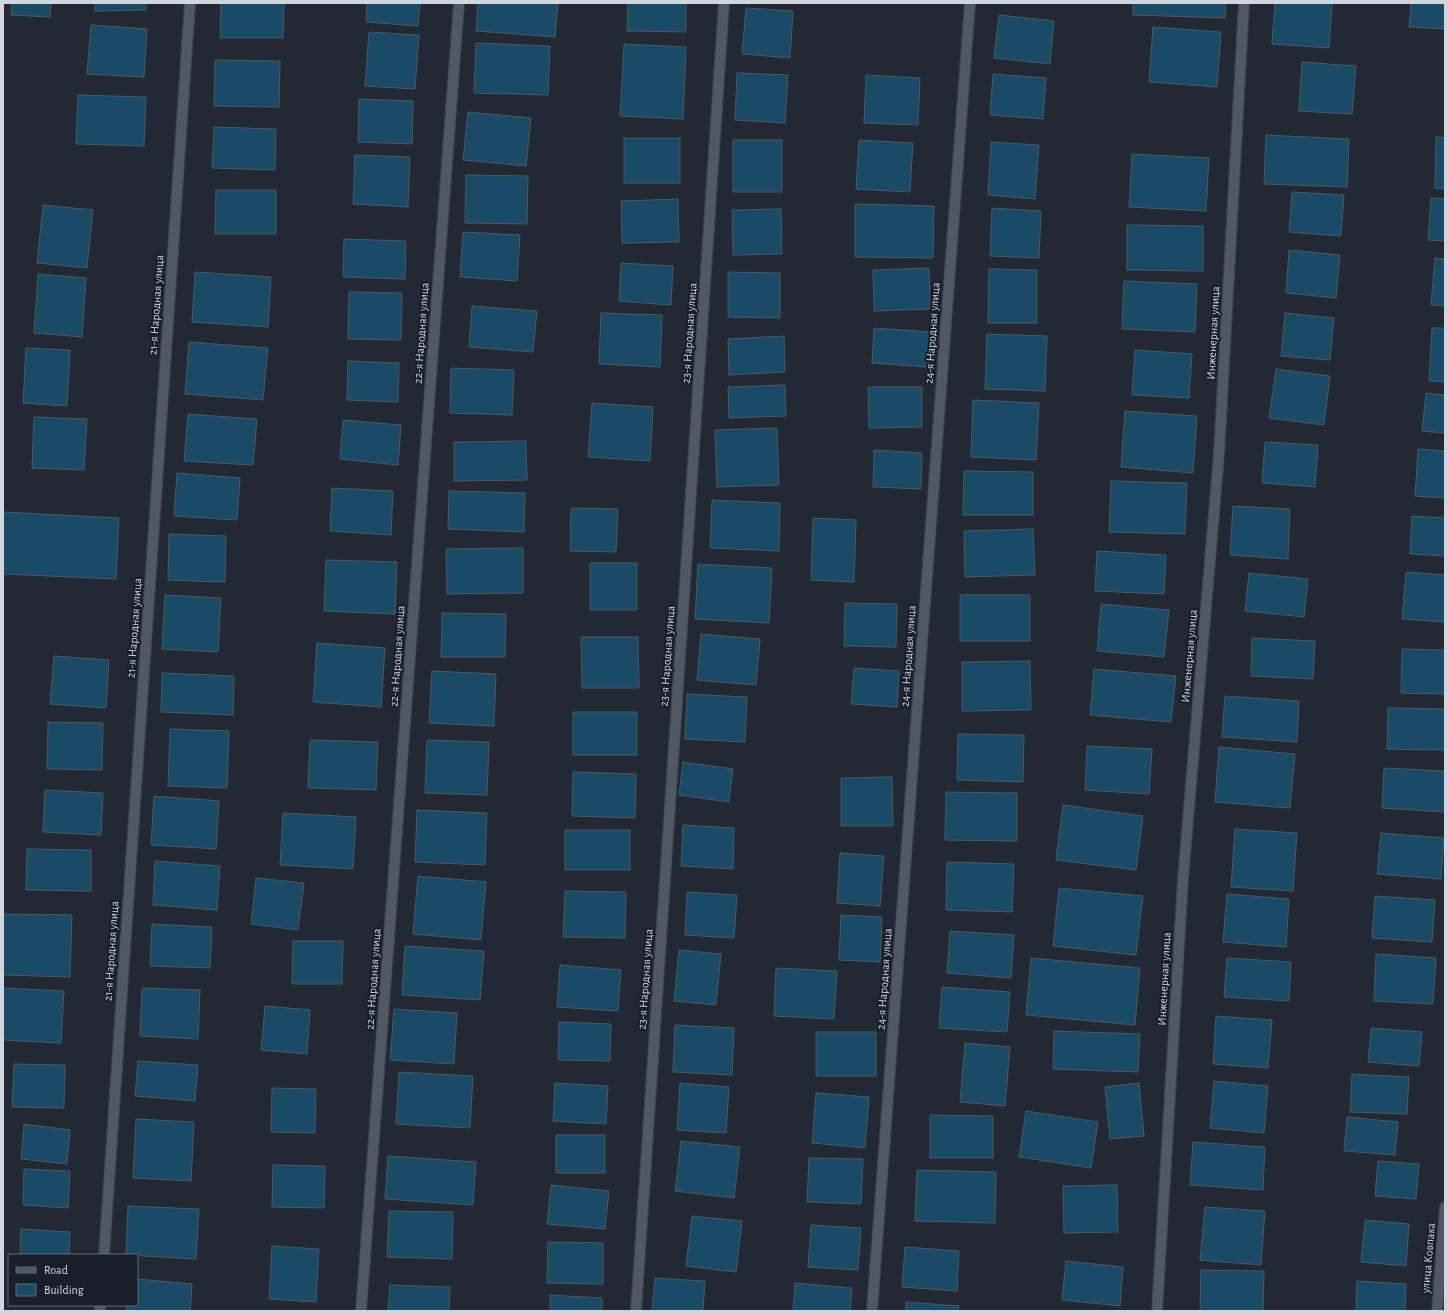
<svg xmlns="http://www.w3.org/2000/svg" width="1448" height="1314" font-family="'Alegreya Sans',sans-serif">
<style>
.building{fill:#1a4a65;stroke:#4b5a64}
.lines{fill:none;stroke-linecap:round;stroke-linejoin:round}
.street-casing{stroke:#3e434d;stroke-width:12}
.street{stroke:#505765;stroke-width:10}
.labels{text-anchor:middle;stroke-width:4;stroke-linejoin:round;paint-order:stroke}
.street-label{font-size:12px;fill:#d1d5dd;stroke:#181e2a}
</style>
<rect width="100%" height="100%" fill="#222834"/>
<path class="building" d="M12 3H51L50 17 11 15Z
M95 3H146V10L95 11Z
M221 3H284L283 38H220Z
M367 3H420L418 26 366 22Z
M478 3H558L555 37 476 31Z
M628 3H686V32L627 31Z
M1133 3H1226L1225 18 1133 15Z
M1275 3H1332L1329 48 1272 44Z
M1411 3H1445V29L1409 27Z
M746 8 793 11 790 58 742 54Z
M999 15 1054 21 1050 64 994 58Z
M91 25 147 29 144 77 87 74Z
M1153 27 1221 32 1217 87 1149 82Z
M369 32 419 35 415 89 365 86Z
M476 43 550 46 548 95 474 93Z
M624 44 686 47 683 119 620 116Z
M215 60 280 61 279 107 214 106Z
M1302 62 1356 66 1352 114 1299 111Z
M737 73 788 75 785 123 735 120Z
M993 74 1046 78 1043 119 990 115Z
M866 75 920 78 918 125 864 123Z
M78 95 146 97 144 146 76 144Z
M359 99 413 101 412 144 358 142Z
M468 112 531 118 526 166 463 160Z
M214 127 276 129 275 170 212 168Z
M1266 135 1349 139 1347 187 1264 184Z
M1436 137 1445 138V189L1435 188Z
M624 138H680V183H624Z
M733 140H782V192H733Z
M859 140 913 143 910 192 856 189Z
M991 142 1039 145 1035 199 988 195Z
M1132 154 1209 158 1206 211 1129 207Z
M355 155 410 157 408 207 353 204Z
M466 175 528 176 527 224 465 223Z
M216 190H276V234H215Z
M1292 192 1344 195 1341 236 1289 232Z
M1431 198 1445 199V241L1428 240Z
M678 199 679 242 622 243 621 201Z
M855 204 934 206 933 258 855 257Z
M43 205 93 210 87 268 37 263Z
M992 208 1041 211 1039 258 990 256Z
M781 209 782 254 733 255 732 210Z
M1127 225 1203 226V271L1127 270Z
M463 232 520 235 517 281 460 277Z
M344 239 406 241 405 279 343 277Z
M1289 250 1340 255 1336 298 1286 293Z
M1435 258 1445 259V306L1431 305Z
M621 263 673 266 671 305 619 301Z
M929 268 930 309 874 311 873 270Z
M989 269 1037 270V323H988Z
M195 272 271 277 268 327 192 322Z
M728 272 780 273V318L728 317Z
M38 274 86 278 82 337 34 333Z
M1124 281 1197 284 1195 332 1122 329Z
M349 292 402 293 401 340 348 339Z
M472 306 537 311 533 352 469 347Z
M601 313 662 315 660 367 599 364Z
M1285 313 1334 318 1330 360 1281 356Z
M874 328 931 332 928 367 872 363Z
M1432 328H1445V382L1429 381Z
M987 334 1047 336 1045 391 985 389Z
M784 336 785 372 729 375 728 339Z
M189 342 268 348 263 400 185 394Z
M26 348 70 350 67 406 23 403Z
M1135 350 1192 354 1189 398 1132 395Z
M348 361 399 363 398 402 347 400Z
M451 368 514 370 512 415 450 413Z
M1276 369 1330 376 1324 425 1269 418Z
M785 385 786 416 729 418 728 387Z
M868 387H922V427L869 428Z
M1426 393 1445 395V433L1422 431Z
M973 400 1039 403 1036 460 971 457Z
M592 403 653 407 650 461 588 457Z
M1125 411 1197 416 1193 473 1121 467Z
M188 414 257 419 253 465 184 461Z
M34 417 87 419 84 470 32 468Z
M343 420 401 425 398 465 340 459Z
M777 428 779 485 717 487 715 430Z
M526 441 527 480 454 481V442Z
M1265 442 1318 445 1315 487 1262 483Z
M1418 449 1445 451V498L1415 496Z
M874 450 922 453 921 489 873 487Z
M964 471 1033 472V515H963Z
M177 473 240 478 237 520 174 516Z
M1111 481 1187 483 1185 534 1109 532Z
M332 488 393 491 391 535 330 531Z
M449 491 525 493 524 532 448 529Z
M712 500 780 503 779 551 710 548Z
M1233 506 1290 509 1288 559 1230 555Z
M571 508 618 509 616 552 570 551Z
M3 512 119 518 116 579 3 574Z
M1412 516 1445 518V556L1410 554Z
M813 518 856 520 854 582 811 580Z
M1033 529 1035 575 965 577 964 531Z
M169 534 226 536 225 582 168 580Z
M523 548V593L447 594 446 549Z
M1097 551 1166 555 1164 594 1095 591Z
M326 560 397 562 395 614 324 611Z
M590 563H637V610H590Z
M698 564 772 568 769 623 695 619Z
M1406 572 1445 575V622L1402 619Z
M1249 573 1308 579 1304 617 1245 611Z
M165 595 221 598 218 652 162 649Z
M960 595H1030V641H960Z
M845 603 897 604 896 647 844 646Z
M1101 604 1169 610 1164 657 1097 651Z
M442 613 506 614 505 657H441Z
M701 634 760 639 756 685 697 680Z
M581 637H638L639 688H582Z
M1252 638 1315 641 1313 679 1251 676Z
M317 643 385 648 381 707 313 702Z
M1402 649 1445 650V694L1401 693Z
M54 656 109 660 106 708 50 704Z
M1030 661 1031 710 962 711V662Z
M854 668 899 671 897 707 851 704Z
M1094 669 1176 676 1171 722 1090 715Z
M432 671 496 674 494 726 429 723Z
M162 673 234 676 233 715 161 712Z
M687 694 747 697 745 742 685 739Z
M1225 696 1299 701 1297 742 1222 737Z
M1388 708 1445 709V750L1387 749Z
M573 712H637V755H573Z
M48 722 103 723 102 770 47 769Z
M170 729 229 731 227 788 168 786Z
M958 734 1024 735 1023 782 957 780Z
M310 740 378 742 376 790 308 788Z
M427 740 489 742 487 795 425 793Z
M1087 746 1152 749 1149 794 1085 790Z
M1219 747 1295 754 1290 808 1215 802Z
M683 762 733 769 729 802 679 795Z
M1384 768 1445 771V812L1382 808Z
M573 772 636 774 635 818 572 816Z
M892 777 893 826H841V778Z
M45 790 103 793 101 835 43 832Z
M946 792 1017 793V841L945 840Z
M154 796 219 801 216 849 151 845Z
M1063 805 1143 816 1136 870 1056 860Z
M417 810 487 813 485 865 415 862Z
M283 813 356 817 353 869 280 865Z
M683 825 734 828 733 869 681 866Z
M1235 829 1297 833 1293 891 1231 887Z
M565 830H630V870H565Z
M1381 833 1444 838 1441 879 1377 874Z
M27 849 91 850V891L26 890Z
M840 853 884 856 880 906 837 903Z
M155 861 220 866 217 910 153 905Z
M947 862 1014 864 1012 912 946 910Z
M418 876 486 882 481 940 413 934Z
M256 878 304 883 298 930 251 924Z
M1059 888 1143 896 1136 955 1053 946Z
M565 891 626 892 625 938 563 937Z
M687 892 737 895 734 938 685 935Z
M1227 894 1289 899 1286 947 1223 942Z
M1375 896 1435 900 1432 942 1372 938Z
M3 914 72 915 70 977 3 975Z
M841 915 882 917 880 962 839 960Z
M152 924 212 927 210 968 150 966Z
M950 931 1014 935 1011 978 947 973Z
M293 941H343L342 984H292Z
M405 946 484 951 480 1000 402 995Z
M679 950 721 954 716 1005 674 1001Z
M1376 954 1436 958 1433 1004 1374 1001Z
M1031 958 1140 968 1135 1025 1026 1015Z
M1227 958 1291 962 1289 1001 1224 997Z
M560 965 621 970 618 1011 557 1007Z
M776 968 837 971 834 1019 774 1016Z
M942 987 1010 992 1007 1032 939 1028Z
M3 988 64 991 61 1043 3 1040Z
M142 988 200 990 198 1039 140 1036Z
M265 1006 310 1010 307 1054 261 1050Z
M394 1009 457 1013 454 1064 390 1060Z
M1216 1016 1272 1020 1268 1068 1213 1064Z
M559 1022 611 1024 610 1061 558 1060Z
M675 1025 734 1028 732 1075 673 1072Z
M1371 1028 1422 1032 1419 1066 1368 1062Z
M1054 1031 1140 1034 1138 1072 1053 1069Z
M816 1032H876V1076H816Z
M965 1043 1010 1047 1005 1106 960 1102Z
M138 1061 198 1065 195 1101 135 1096Z
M14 1064 65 1065 64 1108 12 1107Z
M399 1072 473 1076 470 1128 396 1124Z
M1352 1074 1409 1077 1407 1114 1350 1112Z
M1214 1081 1268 1086 1264 1133 1210 1128Z
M555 1083 608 1086 606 1124 553 1121Z
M680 1083 729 1087 726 1133 677 1130Z
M1139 1083 1144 1136 1110 1139 1105 1087Z
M272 1088 316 1089 315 1133 271 1132Z
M816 1093 869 1097 865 1148 812 1143Z
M1026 1111 1098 1122 1091 1168 1019 1157Z
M930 1115 993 1116V1158H930Z
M1347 1117 1398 1122 1395 1155 1344 1151Z
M136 1119 194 1122 191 1181 133 1178Z
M24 1124 70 1130 67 1164 21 1159Z
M556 1135H605V1173H556Z
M681 1141 740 1147 734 1198 675 1191Z
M1193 1142 1265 1147 1263 1190 1190 1185Z
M388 1156 476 1162 473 1205 385 1199Z
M809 1158 863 1159 861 1204 807 1202Z
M1378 1161 1419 1164 1416 1199 1375 1196Z
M273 1165 325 1166 324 1208 272 1207Z
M24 1169 70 1171 68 1208 23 1205Z
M917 1170 996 1172 995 1223 915 1221Z
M551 1185 609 1191 605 1229 547 1224Z
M1117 1185 1118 1232 1064 1233 1063 1186Z
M128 1206 199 1209 196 1259 126 1255Z
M1205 1207 1265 1211 1261 1265 1200 1260Z
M389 1211 453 1212 452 1259 387 1257Z
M692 1216 742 1221 736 1272 686 1266Z
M1365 1220 1409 1224 1406 1266 1361 1262Z
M811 1225 861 1228 858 1270 808 1267Z
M21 1229 70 1232 69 1255H20Z
M548 1242 603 1243V1284L547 1283Z
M272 1246 319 1249 316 1302 269 1299Z
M905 1247 959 1251 957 1291 902 1287Z
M1066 1261 1123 1267 1120 1306 1062 1300Z
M1201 1270 1264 1271 1263 1311H1200Z
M655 1278 705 1281 703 1311H652Z
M137 1279 192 1284 190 1311H127V1305H137Z
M1357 1281 1406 1284 1405 1311H1356Z
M795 1283 852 1288 850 1311H793Z
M390 1285 450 1287 449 1311H388Z
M550 1295 602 1298V1311H550Z
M906 1302 959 1306 958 1311H906Z"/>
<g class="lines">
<g class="street-casing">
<path id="street" d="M104 1255 190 3
M100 1311V1305
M361 1311 459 3
M636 1311 724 3
M872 1311 970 3
M1157 1311 1183 879 1219 454 1244 3
M1437 1311 1445 1207"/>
</g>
<use href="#street" class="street"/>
</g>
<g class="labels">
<g class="street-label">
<text transform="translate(156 305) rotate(-86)" y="4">21-я Народная улица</text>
<text transform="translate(421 333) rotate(-86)" y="4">22-я Народная улица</text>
<text transform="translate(689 333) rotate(-86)" y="4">23-я Народная улица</text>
<text transform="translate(932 333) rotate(-86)" y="4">24-я Народная улица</text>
<text transform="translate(1213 333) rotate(-87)" y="4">Инженерная улица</text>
<text transform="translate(134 628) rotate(-86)" y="4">21-я Народная улица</text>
<text transform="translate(397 656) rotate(-86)" y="4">22-я Народная улица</text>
<text transform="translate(667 656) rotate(-86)" y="4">23-я Народная улица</text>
<text transform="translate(908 656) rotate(-86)" y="4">24-я Народная улица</text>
<text transform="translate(1189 656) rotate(-85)" y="4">Инженерная улица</text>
<text transform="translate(111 951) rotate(-86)" y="4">21-я Народная улица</text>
<text transform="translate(373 979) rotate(-86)" y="4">22-я Народная улица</text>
<text transform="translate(645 979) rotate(-86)" y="4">23-я Народная улица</text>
<text transform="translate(884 979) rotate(-86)" y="4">24-я Народная улица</text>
<text transform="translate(1164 979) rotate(-87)" y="4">Инженерная улица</text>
<text transform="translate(1428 1258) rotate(-85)" y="4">улица Ковпака</text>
</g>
</g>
<rect width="1448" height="1314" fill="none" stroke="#d1d5dd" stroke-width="8"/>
<rect x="8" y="1254" width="130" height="52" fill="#181e2a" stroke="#626772"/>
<rect x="16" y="1267" width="20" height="6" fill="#505765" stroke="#626772"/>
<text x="44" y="1274" font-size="12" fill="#d1d5dd">Road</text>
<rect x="16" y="1284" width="20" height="12" fill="#1a4a65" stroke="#626772"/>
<text x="44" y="1294" font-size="12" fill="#d1d5dd">Building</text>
</svg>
